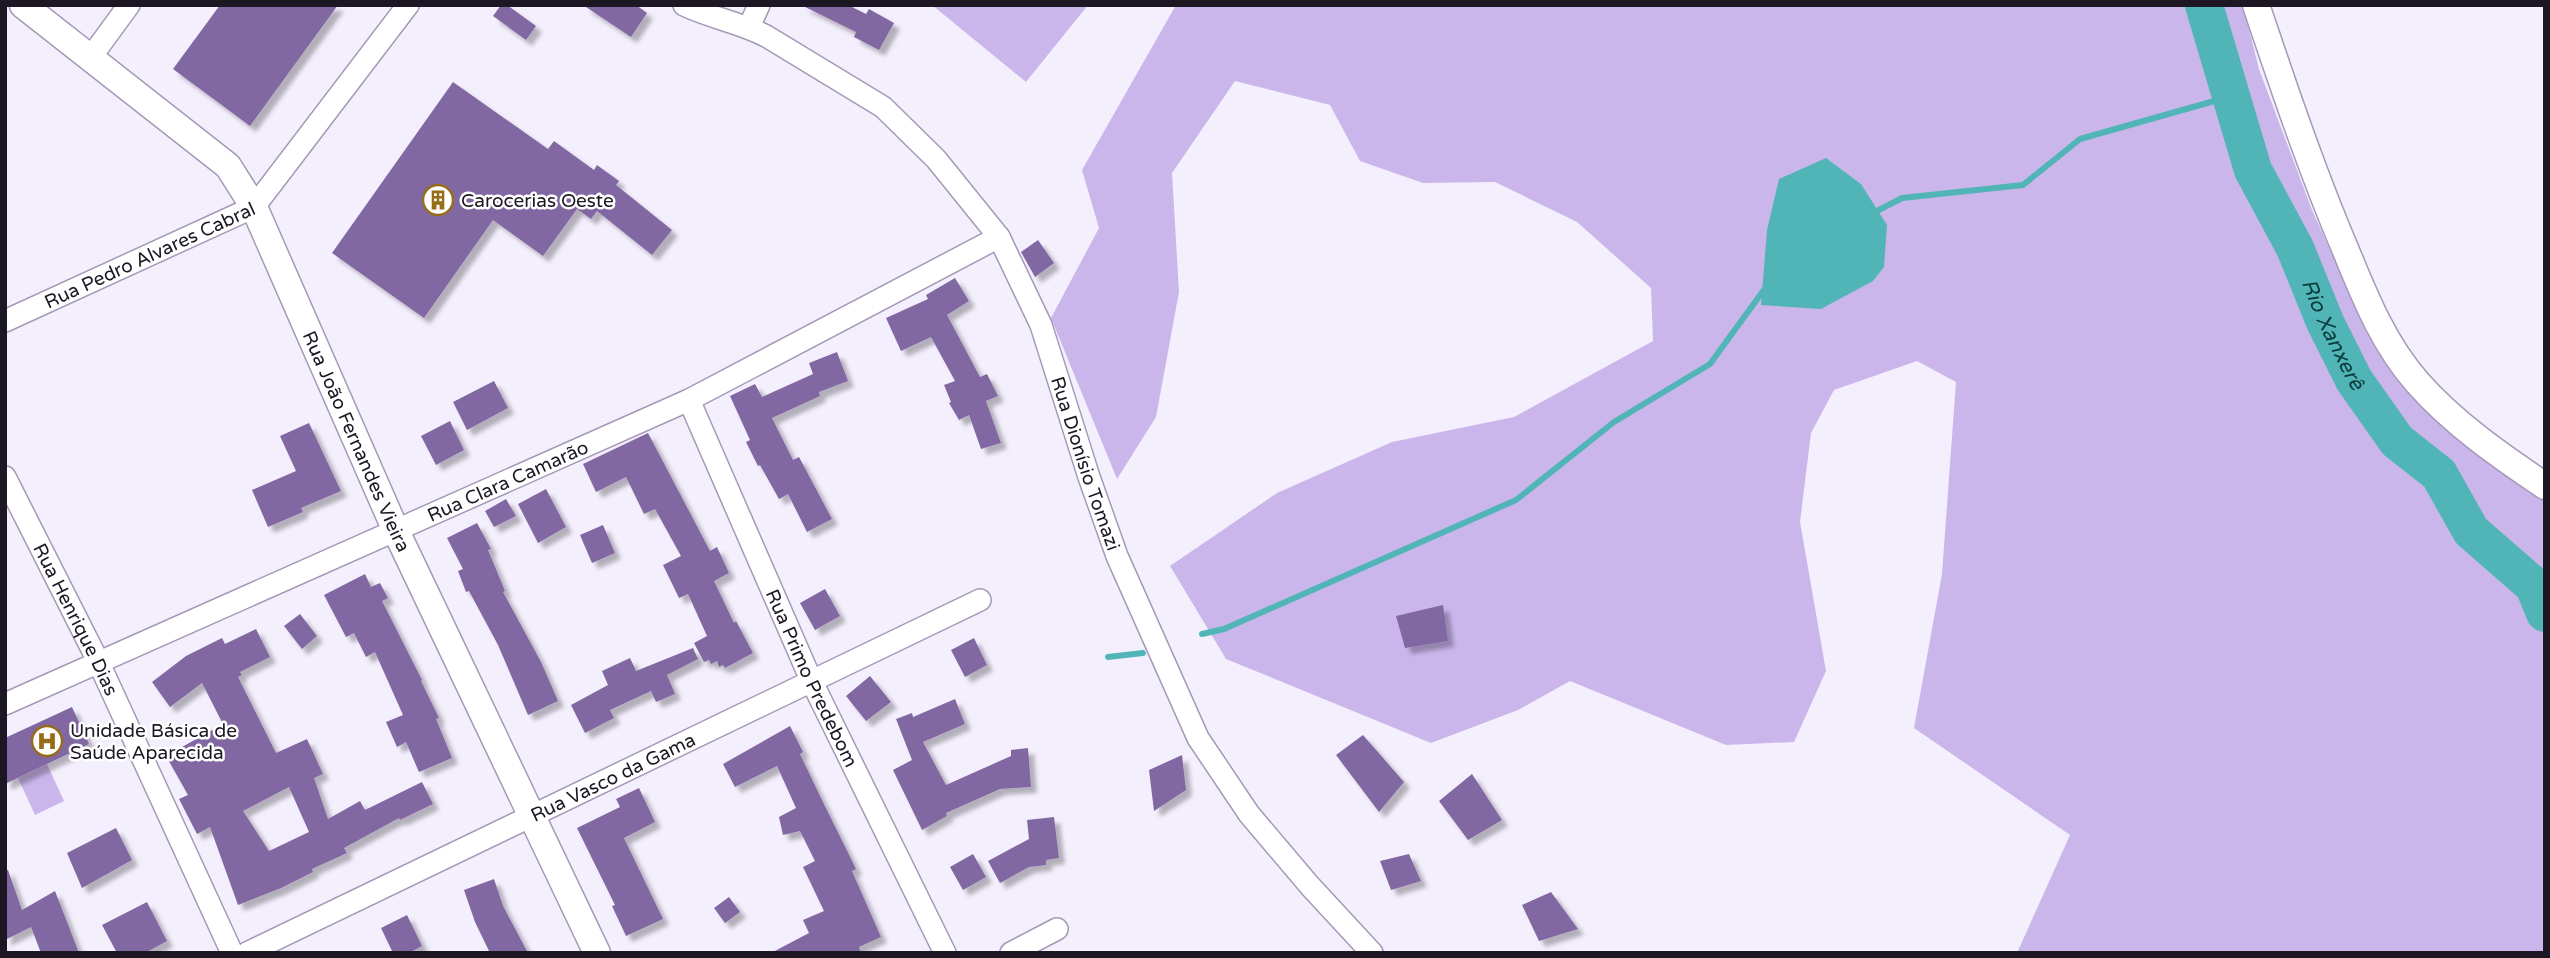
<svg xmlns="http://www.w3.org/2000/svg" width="2550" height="958" font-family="'Varela Round',sans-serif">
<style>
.green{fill:#cbb6ec}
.water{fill:#51b5b7}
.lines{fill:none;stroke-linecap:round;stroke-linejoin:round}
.stream{stroke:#51b5b7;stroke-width:6}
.river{stroke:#51b5b7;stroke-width:38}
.building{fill:#8268a2;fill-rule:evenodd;filter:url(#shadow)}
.minor-casing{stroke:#a499b7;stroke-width:24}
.tertiary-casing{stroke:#a499b7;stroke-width:29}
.minor{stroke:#fff;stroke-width:21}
.tertiary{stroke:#fff;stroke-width:26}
.labels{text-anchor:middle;stroke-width:5;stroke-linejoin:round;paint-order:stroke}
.poi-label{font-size:19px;fill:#1c1723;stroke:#fff;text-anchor:start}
.street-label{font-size:19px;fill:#1c1723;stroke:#fff}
.water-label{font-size:21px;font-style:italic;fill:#0c3c3d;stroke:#fff}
</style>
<defs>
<filter id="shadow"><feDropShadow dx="6" dy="6" stdDeviation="2" flood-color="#0004"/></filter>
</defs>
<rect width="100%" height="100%" fill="#f4effd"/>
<path class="green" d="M932 5H1088L1026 82Z
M1176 5H2243L2259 69 2312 210 2367 331 2545 498V953H2017L2070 835 1914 728 1942 574 1956 382 1917 361 1834 390 1811 433 1800 522 1826 671 1794 742 1726 745 1570 681 1518 710 1431 743 1226 659 1170 566 1277 493 1392 442 1514 417 1653 341 1651 288 1577 222 1495 182 1423 183 1360 161 1330 105 1235 81 1172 173 1179 292 1156 417 1117 479 1051 318 1099 228 1082 170Z
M47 764 64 801 35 815 18 778Z"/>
<path class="water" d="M1826 158 1861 184 1887 225 1884 267 1873 281 1821 309 1761 305 1767 230 1779 179Z"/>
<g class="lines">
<path class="stream" d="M1873 213 1902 198 2023 185 2080 139 2232 96
M1202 634 1224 629 1516 500 1614 422 1710 364 1766 287
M1108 657 1143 653"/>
<path class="river" id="s1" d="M2204 5 2253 170 2295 248 2325 322 2354 380 2397 441 2439 474 2471 531 2534 586 2545 613"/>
</g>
<path class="building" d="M220 5H338L250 126 173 69Z
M501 5H507L536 26 526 40 493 16Z
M583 5H636L647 13 631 37Z
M801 5H848L866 14 869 9 894 23 879 50 854 37 856 32Z
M453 82 548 149 554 141 594 170 597 165 619 181 616 185 672 230 652 255 597 211 591 219 577 209 543 256 493 220 424 318 332 253Z
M1038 240 1054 263 1035 277 1021 252Z
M955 278 969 301 947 315 980 377 987 374 998 396 986 401 1001 443 981 449 969 415 959 420 949 403 951 402 944 385 955 381 931 337 901 351 886 318 928 299 926 295Z
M837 352 848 381 819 392 820 396 772 418 793 460 799 457 832 519 807 532 788 494 779 499 760 465 758 466 746 442 750 440 730 396 755 384 762 397 813 374 809 363Z
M494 381 508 408 467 430 453 402Z
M450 421 464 450 436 465 421 436Z
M309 423 341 491 301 508 303 512 268 527 252 490 296 471 280 436Z
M648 433 710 551 717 547 729 573 714 581 734 623 736 621 753 653 725 668 723 665 719 667 717 661 711 664 709 660 704 662 694 643 707 636 688 594 679 598 663 565 681 556 655 509 644 514 626 477 596 492 583 464Z
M546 489 566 527 538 543 518 504Z
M506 499 516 516 494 527 485 511Z
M477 523 491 549 488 550 505 591 503 592 541 662 558 701 528 715 498 645 469 591 466 592 458 571 463 569 447 538Z
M603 525 615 553 592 563 580 535Z
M365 574 371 587 380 583 388 598 382 601 422 680 421 681 439 718 436 719 452 758 419 772 406 742 397 747 386 722 403 715 375 652 366 657 354 633 346 637 324 595Z
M825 589 840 616 815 630 800 603Z
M1443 605 1448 641 1405 648 1396 616Z
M300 614 317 636 302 649 284 626Z
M256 629 270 657 240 672 242 675 238 677 276 753 307 739 323 774 314 778 328 819 360 801 365 810 422 782 433 804 400 820 399 818 344 848 347 853 312 869 313 872 281 888 238 905 210 827 197 834 179 799 188 795 166 756 223 724 202 683 170 707 152 682 186 656 222 638 225 644ZM289 787 309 832 269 851 243 811Z
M974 638 987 665 965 677 951 650Z
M693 648 698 659 667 675 675 694 656 702 651 691 610 710 614 718 585 733 571 705 608 685 602 671 630 658 636 671Z
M870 676 891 702 866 721 846 696Z
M955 699 965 724 923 742 946 785 1011 756V750L1028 748 1031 787 1000 789 946 813 947 816 922 830 893 770 912 760 896 719 912 713 913 717Z
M72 707 89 744 5 784V738Z
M790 726 803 752 800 754 820 796 856 869 852 871 881 937 859 947 861 953H771L809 933 803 920 824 911 803 867 815 861 800 831 783 835 779 817 796 808 777 766 735 787 723 764Z
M1363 735 1404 782 1379 812 1336 755Z
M1182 755 1186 790 1154 811 1149 770Z
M1472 774 1502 820 1468 840 1439 801Z
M639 788 655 822 624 838 663 919 626 936 612 906 615 905 577 828 620 807 616 799Z
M1054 817 1059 858 1046 860V865L1029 867 1000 883 988 861 1029 839 1027 820Z
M116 828 132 860 82 888 67 853Z
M973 854 986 877 963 890 950 867Z
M1409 854 1421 881 1391 890 1380 861Z
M5 870H8L22 910 55 891 79 953H41L31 927 5 940Z
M494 879 503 906 528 953H490L475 922 464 890Z
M1551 892 1578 929 1539 941 1522 905Z
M729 897 740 912 725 923 714 908Z
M147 902 167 941 145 953H117L102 925Z
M407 915 422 946 409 953H393L381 928Z"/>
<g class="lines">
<g class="minor-casing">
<g id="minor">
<path id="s2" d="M684 5C711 18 739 22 766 36L883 107 936 159 999 237 1041 325 1089 477 1117 556 1198 738 1249 814 1310 886 1372 953"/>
<path d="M749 27 759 5"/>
<path d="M91 57 129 5"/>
<path id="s3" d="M5 321 254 207 408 5"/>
<path id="s4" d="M689 400 811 680 945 953"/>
<path id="s5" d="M5 477 98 661 232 953"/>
<path id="s6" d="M5 704 689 400 999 237"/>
<path id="s7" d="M247 953 980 600"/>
<path d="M1011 953 1057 929"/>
</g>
</g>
<g class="tertiary-casing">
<g id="tertiary">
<path id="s8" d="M23 5 228 166 254 207 396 531 597 953"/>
<path d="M2256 5C2284 88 2312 171 2346 251 2365 297 2383 343 2417 382 2453 423 2499 455 2545 486"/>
</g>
</g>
<use href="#minor" class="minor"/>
<use href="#tertiary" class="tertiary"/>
</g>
<defs>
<g id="building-ring" transform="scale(1.575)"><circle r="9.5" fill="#fff" stroke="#966c18" stroke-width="1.5"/><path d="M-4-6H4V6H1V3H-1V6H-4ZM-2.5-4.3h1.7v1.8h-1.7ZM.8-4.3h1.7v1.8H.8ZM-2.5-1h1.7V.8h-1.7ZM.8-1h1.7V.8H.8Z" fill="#966c18"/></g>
<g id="hospital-ring" transform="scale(1.575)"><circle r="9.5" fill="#fff" stroke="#966c18" stroke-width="1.5"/><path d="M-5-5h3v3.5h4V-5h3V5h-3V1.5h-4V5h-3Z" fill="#966c18"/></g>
</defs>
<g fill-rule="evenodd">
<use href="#building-ring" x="438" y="200"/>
<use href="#hospital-ring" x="47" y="741"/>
</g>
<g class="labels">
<g class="poi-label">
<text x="461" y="207">Carocerias Oeste</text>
<text x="70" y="737">Unidade Básica de<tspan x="70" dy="22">Saúde Aparecida</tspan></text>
</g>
<g class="street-label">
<text dy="7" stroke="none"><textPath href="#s3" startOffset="159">Rua Pedro Alvares Cabral</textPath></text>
<text dy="7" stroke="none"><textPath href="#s8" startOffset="565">Rua João Fernandes Vieira</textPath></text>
<text dy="7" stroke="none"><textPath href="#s2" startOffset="642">Rua Dionísio Tomazi</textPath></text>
<text dy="7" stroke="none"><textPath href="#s6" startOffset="550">Rua Clara Camarão</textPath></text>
<text dy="7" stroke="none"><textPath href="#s5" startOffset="159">Rua Henrique Dias</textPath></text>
<text dy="7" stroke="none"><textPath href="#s4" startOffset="304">Rua Primo Predebom</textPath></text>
<text dy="7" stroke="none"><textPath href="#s7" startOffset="406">Rua Vasco da Gama</textPath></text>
</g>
<g class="water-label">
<text dy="7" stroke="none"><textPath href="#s1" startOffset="355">Rio Xanxerê</textPath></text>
</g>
</g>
<rect width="2550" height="958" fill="none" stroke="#1c1723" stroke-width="14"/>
</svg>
